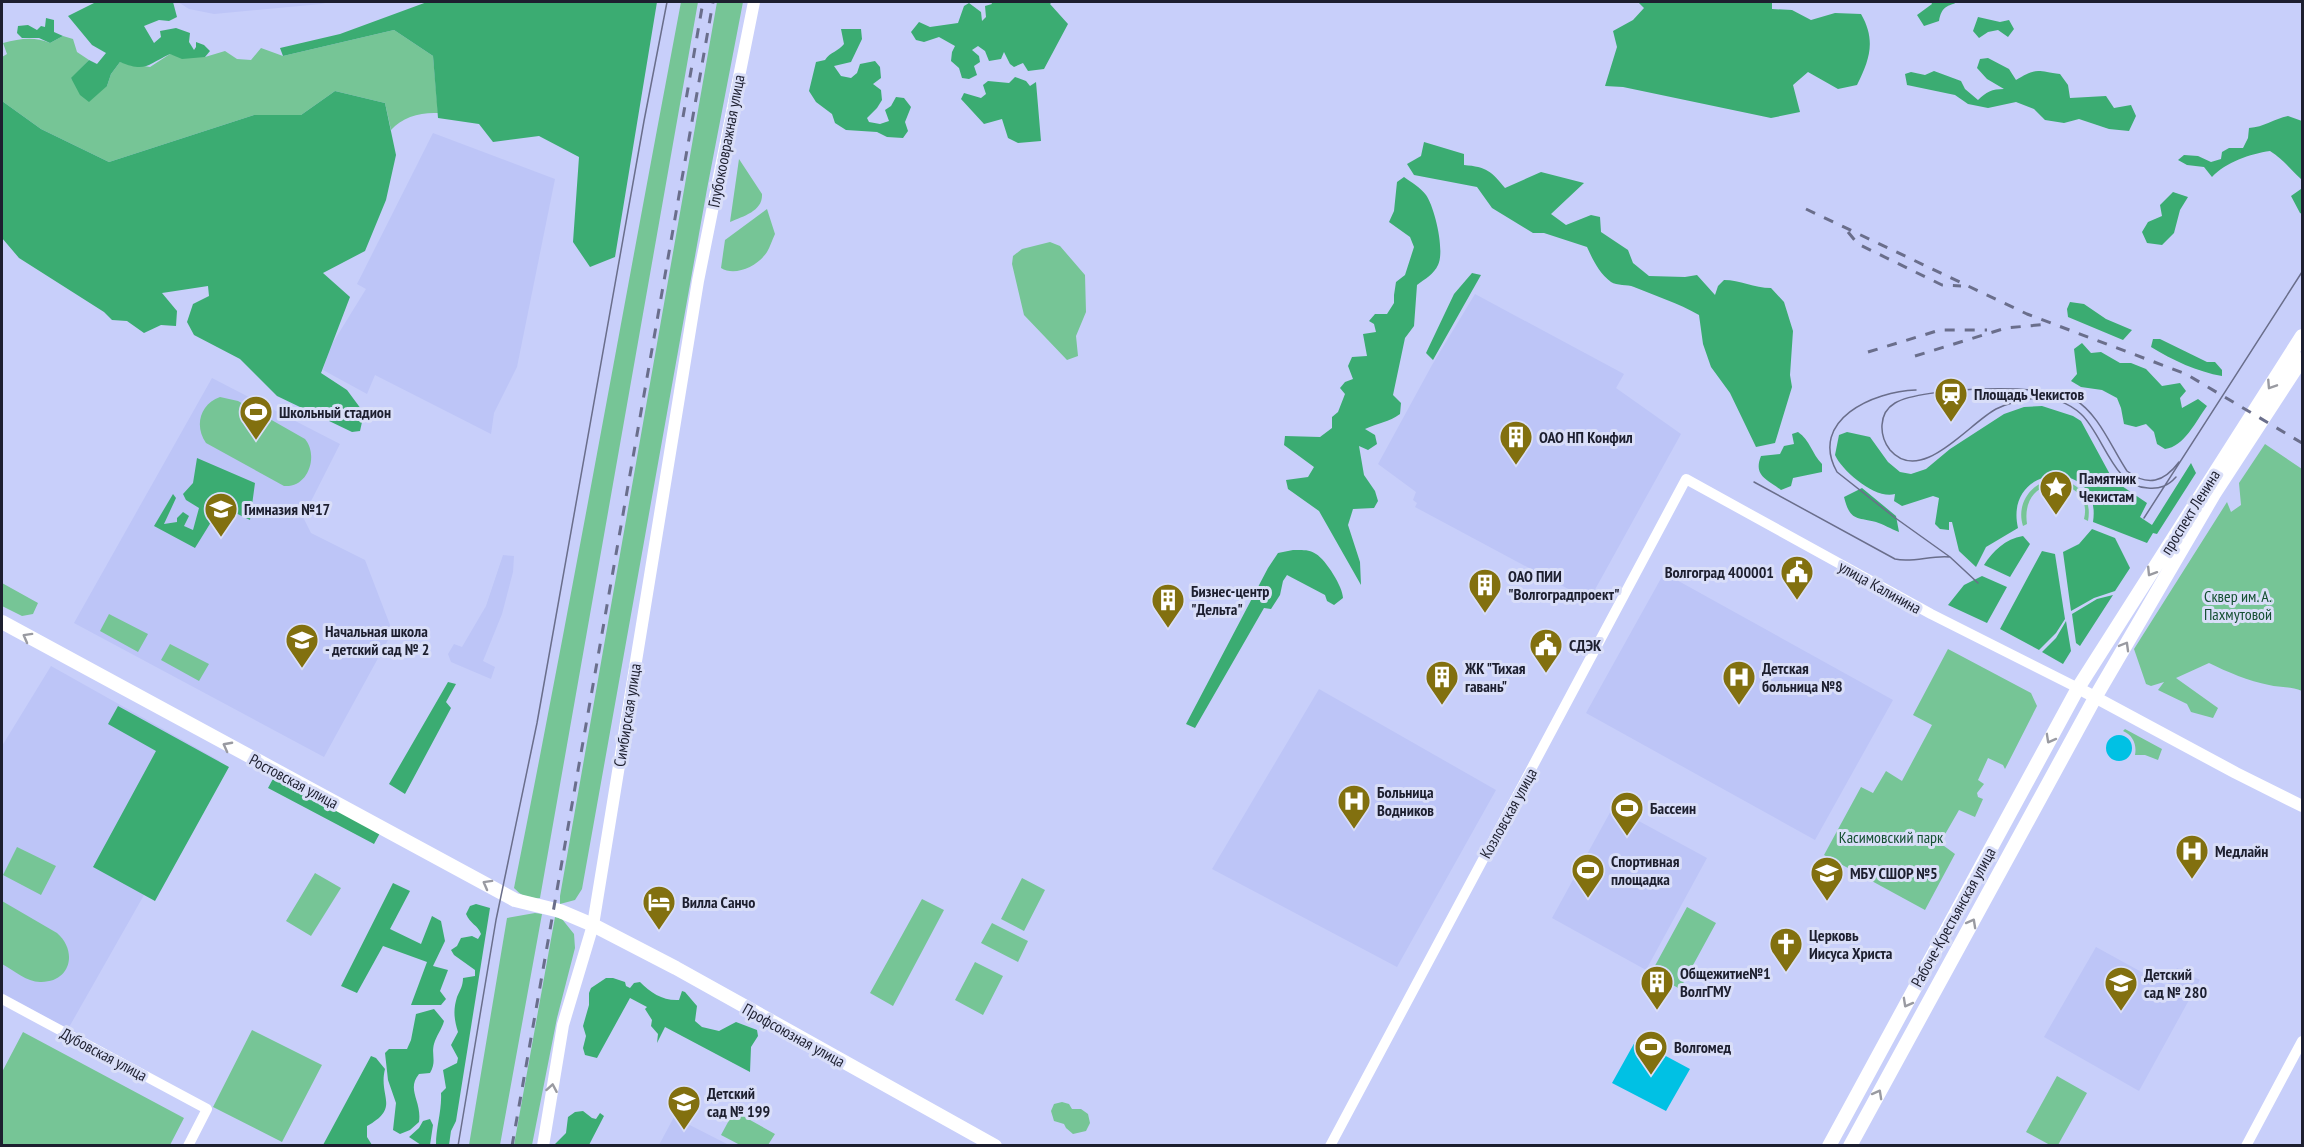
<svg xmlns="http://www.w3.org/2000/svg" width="2304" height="1147" font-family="'PT Sans Narrow',sans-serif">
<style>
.built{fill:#bdc5f7}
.green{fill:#76c596}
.forest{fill:#3bac72}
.water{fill:#00c1e4}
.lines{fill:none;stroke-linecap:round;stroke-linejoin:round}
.tertiary{stroke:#fff;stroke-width:10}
.secondary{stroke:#fff;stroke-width:12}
.primary{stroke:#fff;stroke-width:14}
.tram{stroke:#6a6e8b;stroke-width:1.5}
.rail{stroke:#6a6e8b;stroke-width:3;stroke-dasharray:10 10;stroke-linecap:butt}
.oneway{stroke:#999aa1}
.labels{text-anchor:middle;stroke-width:6;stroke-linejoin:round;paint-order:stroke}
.street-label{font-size:16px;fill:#1d1f2f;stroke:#d9def8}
.poi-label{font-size:16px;font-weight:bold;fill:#1d1f2f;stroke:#d9def8;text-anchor:start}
.park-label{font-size:16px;fill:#144f31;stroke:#d9def8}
</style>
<rect width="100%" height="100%" fill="#c8cffa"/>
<path class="built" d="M178 2H330L321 4 214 14 189 9Z
M433 133 555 179 517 367 494 413 491 434 375 375 367 394 323 370 329 349 366 289 357 284Z
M1475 294 1624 374 1616 388 1681 434 1587 604 1570 595 1572 591 1415 507 1417 503 1413 500 1416 492 1378 464 1432 365Z
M212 378 340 444 303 517 311 533 365 560 390 625 388 640 324 757 74 623Z
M503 555 514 556 513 572 502 614 483 661 495 667 491 679 451 662 448 654 454 644 462 647 486 606Z
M1664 573 1893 700 1815 840 1586 713Z
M51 666 220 761 68 1029 2 993V746Z
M1319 689 1496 790 1397 967 1212 869Z
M1613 807 1707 858 1646 970 1552 918Z
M2096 947 2167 986 2177 968 2200 980 2139 1091 2044 1037Z
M674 1117 729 1145H659Z"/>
<path class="green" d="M681 2H698L540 898C528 900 522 896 514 888 573 593 625 297 681 2Z
M717 2H743L707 189 582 889 575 900 560 904V896Z
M394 30 433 56 438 113C421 112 402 117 391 130L385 103 335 91 301 115H254L109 162 41 129 2 101V57L7 54 3 43C20 39 33 36 50 43L63 36 73 39 77 52 89 60 71 79 107 86 111 74 120 62 150 67 170 54 205 57 225 51 237 59 251 60 261 48 283 56Z
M739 159 762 194C763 211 744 216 730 222Z
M767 209 775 234C772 240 770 247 767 252 758 266 735 277 721 268L725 240Z
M1050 242 1060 246 1085 275 1086 312 1076 336 1078 356 1067 360 1024 315 1012 264 1013 256 1022 249Z
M220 397 238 401 305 439C319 456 308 488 284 486L206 443C194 426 200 404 220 397Z
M2265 444 2302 469V691C2292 686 2280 688 2269 685 2249 681 2227 672 2209 663L2176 678 2218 708 2213 718 2191 712 2187 704 2158 690 2164 682 2151 686 2146 684 2134 649 2227 502 2231 512 2241 505 2239 483Z
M2060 479C2081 484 2092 500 2088 521L2084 519C2095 476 2019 469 2027 524L2023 526C2015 501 2035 478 2060 479Z
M2 583 38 603 33 614 22 616 2 606Z
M109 614 148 634 138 652 100 631Z
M170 644 209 664 199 681 161 660Z
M1948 649 2031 693 2037 706 2005 769 2003 765 1988 758 1978 780 1984 784 1977 793 1978 797 1983 799 1975 817 1959 810 1940 843 1955 854 1925 910 1824 855 1861 787 1873 793 1886 771 1902 781 1932 725 1913 715Z
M2125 729 2162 749 2158 760 2145 755H2135C2137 745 2133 735 2123 731Z
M17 847 56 866 41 895 3 875Z
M315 873 341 888 311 936 286 921Z
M1022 878 1045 890 1024 931 1001 919Z
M922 899 944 910 893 1006 870 993Z
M2 901 57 933C78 951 71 983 40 982 27 982 13 970 2 964Z
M1687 907 1716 923 1680 989 1651 973Z
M535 913 542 914 500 1145H469L507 918Z
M555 917 562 919 574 934 575 948 557 1018 532 1145H514Z
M992 923 1028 941 1018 962 981 943Z
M975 962 1003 976 983 1015 955 1000Z
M252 1030 322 1065 282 1142 213 1107Z
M23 1032 184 1118 170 1145H2V1072Z
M2057 1076 2087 1093 2058 1145H2050L2026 1132Z
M1062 1102 1069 1104 1072 1109H1081L1088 1114 1090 1123 1086 1131 1073 1134 1066 1128 1064 1124 1054 1121 1051 1111 1054 1104Z
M734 1111 775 1134 768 1145H740L721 1135Z"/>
<path class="forest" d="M96 2H173L177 17 169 21 159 20 144 26 154 43 161 37 160 31 176 28 190 33 189 42 194 50 196 47V42L204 45 210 51 205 57 182 59 170 54C148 64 146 73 120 62L111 74 107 86 89 102 80 95 71 78 89 60 97 64 106 53 92 45 68 16Z
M427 2H657L615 257 590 267 573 242 579 157 539 136 493 142 479 124 438 118 433 56 394 30 283 56 280 48 340 34Z
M991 2H1052L1050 4 1068 24 1044 69 1028 71 1023 63 1014 67 1010 64 1004 52 1001 59 989 61 985 51 978 46 972 50 979 56 980 62 974 66 977 75 969 79 962 78 959 68 951 61 952 52 955 46 939 37 924 42 916 40 911 32 919 22 930 27 958 23 964 6 969 3 981 12 982 21 986 17 985 6 992 4Z
M1638 2H1772V9L1792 10 1811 20 1835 13 1861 14C1876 40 1870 59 1857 85L1838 89 1808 72 1793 85 1800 112 1771 118 1623 87 1605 86 1617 47 1613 31 1633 20 1644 8Z
M1931 2H1958C1946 7 1942 6 1939 21L1924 26 1917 15 1932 4Z
M1978 17 2000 22 2009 20 2014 29 2008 37 1998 30 1988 32 1979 38 1973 31Z
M46 18 54 20V32L63 36 50 43 39 38H22L17 33 18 26 28 25 37 30 41 26 45 27Z
M841 29H861L862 39 851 62 834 66 841 76 851 78 857 73 860 64 875 61 880 67 881 78 873 84 881 90 882 100 877 108 867 118 869 122 880 124 889 121 885 110 891 106 896 97 904 98 911 107 905 122 908 131 903 138 887 137 877 132 846 130 835 123 832 114 816 102 809 91 816 62 825 60C830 52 839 51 844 44Z
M1988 58 2009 69 2016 80C2037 67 2037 71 2060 74L2068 85 2070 98 2106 96 2114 108 2131 105 2136 116 2129 131 2109 129 2079 119 2064 123 2045 120 2034 109 2016 102 1988 108 1968 104 1955 95 1907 85 1905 74 1911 72 1925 75 1934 71 1961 81 1965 89 1978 100C1986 92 1992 89 2004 89L1987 79 1977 68 1980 59Z
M1015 77 1026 81 1030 86 1036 82 1041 141 1018 143 1008 138 1002 119 984 124 961 99 964 93 981 98 986 94 983 85 988 81 1009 83Z
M335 91 385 103 396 155 386 200 365 251 323 273 350 297 321 373 347 390 364 413 360 431 352 432 277 396 240 359 194 335 187 322 193 304 209 296 208 286 162 293 177 311 176 326 161 325 144 333 127 321 112 320 104 312 19 258 2 238V101L41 129 109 162 254 115H301Z
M2288 116 2302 121V214L2300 213 2291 196 2301 189V179C2290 169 2283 159 2270 151 2250 154 2226 162 2212 177L2204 167 2187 165 2178 160 2184 155 2198 156 2211 162 2221 159 2222 152 2229 148H2243L2248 138 2249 128C2264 127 2274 119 2288 116Z
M1424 142 1464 154V165C1487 167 1491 171 1505 188L1541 172 1584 183 1551 214 1566 225 1591 215 1600 217 1601 232 1628 250 1633 263 1649 276 1685 277 1697 275 1715 295 1718 286 1724 280C1740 280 1754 288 1771 288L1784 302 1793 331 1790 375 1792 387 1775 443 1756 447 1730 393 1711 367 1703 344 1699 315C1678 303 1656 296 1634 287 1627 284 1617 286 1611 282 1599 273 1593 260 1587 247L1544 233H1533L1492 208 1477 187 1414 175 1407 164 1421 156Z
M1404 177C1411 182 1421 188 1426 195 1435 208 1445 251 1438 265 1434 274 1425 279 1417 285L1414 326 1405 338 1393 395 1401 403 1400 414C1389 422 1378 423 1365 429L1375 435 1377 444 1368 450 1359 446 1364 475 1375 491 1378 501 1374 508 1353 509 1348 525 1360 562 1361 585 1319 511 1288 489 1286 480 1308 477 1314 467 1284 445 1285 436 1320 437 1332 428V417L1338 412 1345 394 1340 388 1345 382 1353 379 1348 366 1352 357 1367 356 1363 334 1376 332 1374 324 1369 321 1375 314H1387L1394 303V295L1396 282 1405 275 1414 247 1410 237 1389 222 1394 211 1397 182Z
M2173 192 2188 197 2180 210 2174 233 2162 245 2147 243 2142 232 2148 222 2162 216 2160 205Z
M1472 273 1481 275 1433 360 1426 353 1454 294Z
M2070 302 2084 304 2106 319 2132 330 2123 340 2068 317 2067 309Z
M2153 339H2160L2207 362H2215L2222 370V376C2198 372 2172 360 2151 347Z
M2082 343 2091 353 2101 352 2120 363H2131L2146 369 2162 386 2180 383 2186 391 2180 398 2182 408 2198 399 2207 406C2196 421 2184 447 2165 449L2157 444 2154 432 2146 424 2136 427 2124 424 2121 408 2117 398 2102 390 2081 387 2071 381 2077 374 2074 349Z
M2042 406 2073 416 2081 421 2113 480 2147 503 2140 517 2152 525 2191 463 2196 473 2157 534 2153 533 2147 543 2093 522C2103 457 2003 462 2018 528L1986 547 1976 567 1959 551 1952 522H1949V530L1940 529 1935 524 1939 498 1933 496 1902 506 1894 501 1895 494C1876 500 1842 471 1835 455L1839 435 1847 432 1870 437 1888 462 1900 472 1911 474 1926 469 1950 449 2004 414 2024 407Z
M1798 432C1810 440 1812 454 1822 464V472L1793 478 1791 486 1781 490C1767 479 1753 476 1761 456L1780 454 1784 446 1794 444 1792 434Z
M197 458 255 483 250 520 221 506 195 548 154 526 173 494 176 498 164 524 177 522V518L183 512 189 516 184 526 193 530 199 508 186 500 183 494 193 483Z
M1862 488 1896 516 1899 532C1891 529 1883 524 1876 522 1856 517 1850 521 1844 497Z
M2092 529 2115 538 2130 568 2115 591 2094 598 2071 611 2063 552 2079 544Z
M2023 536 2030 544 2010 577 1984 565C1993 551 2005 539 2023 536Z
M1293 550C1300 550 1310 549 1316 554 1326 560 1343 587 1343 598L1334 605 1327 601 1325 595 1287 575 1283 581 1280 595 1271 609 1264 608 1195 728 1186 724 1268 568 1278 553Z
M2042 551 2055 554 2065 619 2056 633 2039 650 2000 629Z
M1982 576 2007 587 1987 623 1948 605 1964 585Z
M2113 595 2080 646 2076 643 2072 614 2097 599Z
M2066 621 2071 651 2063 664 2042 652 2056 638Z
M448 682 456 684 446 702 451 708 405 794 389 784Z
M118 706 229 767 155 901 93 867 156 751 108 724Z
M274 777 380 833 374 844 268 788Z
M393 883 410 891 390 929 421 944 432 916 441 921 445 941 433 966 448 970 440 991 446 999 441 1005H411L427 962 383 946 357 993 341 986Z
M476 904 490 908 456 1121 451 1131 449 1145H436C436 1127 442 1111 441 1093L446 1088 443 1070 457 1063 458 1058 451 1045 458 1032C454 1019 453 1010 457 997 460 990 463 986 463 978L475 976V970L454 955 451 950 457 946 461 938 472 936 478 939 481 934C478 925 470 924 466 914L470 906Z
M606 978H613L625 982 626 986 630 988 634 983 640 982C651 993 663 1001 679 1000L682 991 685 992 697 1006 695 1021 702 1027 719 1031 736 1022 757 1030 758 1036 751 1047 750 1072 665 1027 657 1043 658 1034 651 1026 652 1020 645 1009 647 1007 630 998 597 1058 585 1055 583 1048 586 1036 583 1026 589 1005V993L591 988Z
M434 1009 444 1021C442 1029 436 1036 434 1044 431 1055 437 1061 430 1073L419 1074C406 1090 422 1101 419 1122L410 1130 400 1134 393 1130 396 1103 388 1080 385 1053 389 1049H407L411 1040 416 1014Z
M371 1056 376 1058 385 1069C378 1097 401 1107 367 1126V1137L372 1145H323Z
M583 1111 592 1118 596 1119 600 1113 604 1116 589 1145H554L566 1133 568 1117 575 1112Z
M430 1119 433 1125 430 1145H421L409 1137 419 1128 423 1121Z"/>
<path class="water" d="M2106 748a13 13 0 1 1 26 0a13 13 0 1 1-26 0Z
M1636 1040 1690 1069 1666 1111 1612 1083Z"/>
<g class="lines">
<path class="tertiary" d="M2 999 207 1109 188 1146
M1330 1146 1686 479 1931 614 2078 688
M2246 1146 2302 1041"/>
<path class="secondary" d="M2078 688 2236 773 2302 806
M543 1146 563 1025 593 925 698 281 754 2"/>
<path class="primary" d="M2 622 515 900 560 911 593 925 676 968 995 1146
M1829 1146 2078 688 2302 336
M1850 1146 2096 696 2214 494 2302 359"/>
<path class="tram" d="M1916 390C1874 391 1808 420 1837 472L1894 517 1950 557 1978 583
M2176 477C2168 486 2160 489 2148 488 2114 488 2103 434 2081 414 2069 403 2051 396 2036 398 2022 400 2008 403 1996 409 1968 424 1921 486 1890 450 1879 436 1878 413 1895 403 1921 387 2048 383 2074 399 2099 414 2111 447 2127 471 2148 487 2164 482 2179 462
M1754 482 1895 559C1913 563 1931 555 1950 557
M2144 518 2302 272
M458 1146 496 920 537 723 644 121 667 2"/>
<path class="rail" d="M683 117 703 2
M1806 209 2027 314 2186 374 2302 443
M1848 232 1858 244 1942 285 1961 286
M1868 352 1940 330H1987
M1915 356 2006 328 2049 324
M512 1146 713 2"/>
</g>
<defs><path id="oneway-chevron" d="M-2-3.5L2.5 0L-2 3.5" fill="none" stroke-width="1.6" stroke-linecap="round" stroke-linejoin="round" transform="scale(1.5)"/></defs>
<g class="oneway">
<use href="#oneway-chevron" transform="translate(2271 385) rotate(123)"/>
<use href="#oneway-chevron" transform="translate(2151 572) rotate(122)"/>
<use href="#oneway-chevron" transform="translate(27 637) rotate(-151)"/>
<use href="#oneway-chevron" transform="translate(2125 646) rotate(-60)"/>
<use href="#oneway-chevron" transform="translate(2050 739) rotate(119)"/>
<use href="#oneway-chevron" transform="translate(227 746) rotate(-152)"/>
<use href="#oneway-chevron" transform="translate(487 884) rotate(-151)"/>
<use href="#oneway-chevron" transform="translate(1972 923) rotate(-61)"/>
<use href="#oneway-chevron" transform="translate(1907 1003) rotate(119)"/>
<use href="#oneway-chevron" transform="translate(552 1088) rotate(-80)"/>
<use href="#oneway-chevron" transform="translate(1878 1094) rotate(-61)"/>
</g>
<defs>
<g id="station-pin" transform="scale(1.725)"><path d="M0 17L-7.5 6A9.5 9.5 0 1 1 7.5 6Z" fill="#82700f" stroke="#d9def8"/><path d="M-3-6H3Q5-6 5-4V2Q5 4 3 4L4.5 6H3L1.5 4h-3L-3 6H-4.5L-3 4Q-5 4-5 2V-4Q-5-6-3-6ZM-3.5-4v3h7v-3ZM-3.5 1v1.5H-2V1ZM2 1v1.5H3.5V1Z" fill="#fff"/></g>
<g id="stadium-pin" transform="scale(1.725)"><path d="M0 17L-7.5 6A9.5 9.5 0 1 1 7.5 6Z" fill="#82700f" stroke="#d9def8"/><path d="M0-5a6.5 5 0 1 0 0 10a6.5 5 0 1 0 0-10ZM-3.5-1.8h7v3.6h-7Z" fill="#fff"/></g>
<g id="building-pin" transform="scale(1.725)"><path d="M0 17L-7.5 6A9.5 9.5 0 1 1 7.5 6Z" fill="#82700f" stroke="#d9def8"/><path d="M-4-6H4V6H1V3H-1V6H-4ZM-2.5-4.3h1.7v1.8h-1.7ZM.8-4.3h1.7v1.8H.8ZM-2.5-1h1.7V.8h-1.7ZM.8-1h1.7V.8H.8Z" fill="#fff"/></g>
<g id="sight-pin" transform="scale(1.725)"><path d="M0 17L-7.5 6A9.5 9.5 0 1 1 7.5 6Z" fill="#82700f" stroke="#d9def8"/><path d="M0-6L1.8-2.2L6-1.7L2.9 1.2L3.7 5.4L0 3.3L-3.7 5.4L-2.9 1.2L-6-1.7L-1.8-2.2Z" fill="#fff"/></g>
<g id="school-pin" transform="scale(1.725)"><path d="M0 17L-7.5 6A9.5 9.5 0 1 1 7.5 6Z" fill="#82700f" stroke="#d9def8"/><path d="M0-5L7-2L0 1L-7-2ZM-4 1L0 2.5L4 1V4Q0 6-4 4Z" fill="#fff"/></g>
<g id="civic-pin" transform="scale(1.725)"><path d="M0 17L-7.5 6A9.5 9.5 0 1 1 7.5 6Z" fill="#82700f" stroke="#d9def8"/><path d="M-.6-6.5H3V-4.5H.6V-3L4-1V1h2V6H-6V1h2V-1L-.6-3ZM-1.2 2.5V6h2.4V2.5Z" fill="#fff"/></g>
<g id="hospital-pin" transform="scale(1.725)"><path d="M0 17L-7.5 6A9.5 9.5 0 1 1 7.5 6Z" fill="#82700f" stroke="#d9def8"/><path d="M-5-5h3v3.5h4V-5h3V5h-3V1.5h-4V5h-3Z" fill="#fff"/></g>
<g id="hotel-pin" transform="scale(1.725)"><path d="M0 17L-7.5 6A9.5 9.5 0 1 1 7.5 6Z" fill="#82700f" stroke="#d9def8"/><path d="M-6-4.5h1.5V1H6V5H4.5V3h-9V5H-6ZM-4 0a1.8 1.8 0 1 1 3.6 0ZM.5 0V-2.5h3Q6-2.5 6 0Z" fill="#fff"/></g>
<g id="church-pin" transform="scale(1.725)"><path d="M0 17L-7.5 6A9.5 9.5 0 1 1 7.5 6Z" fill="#82700f" stroke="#d9def8"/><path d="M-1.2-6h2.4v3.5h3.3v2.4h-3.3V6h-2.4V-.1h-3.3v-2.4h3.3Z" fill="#fff"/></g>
</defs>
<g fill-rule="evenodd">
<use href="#station-pin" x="1951" y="394"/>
<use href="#stadium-pin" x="256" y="412"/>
<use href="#building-pin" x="1516" y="437"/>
<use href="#sight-pin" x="2056" y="487"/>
<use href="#school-pin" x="221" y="509"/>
<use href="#civic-pin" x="1797" y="572"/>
<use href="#building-pin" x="1485" y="585"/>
<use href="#building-pin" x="1168" y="600"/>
<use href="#school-pin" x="302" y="640"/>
<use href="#civic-pin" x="1546" y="645"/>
<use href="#building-pin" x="1442" y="677"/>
<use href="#hospital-pin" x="1739" y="677"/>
<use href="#hospital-pin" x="1354" y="801"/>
<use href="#stadium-pin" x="1627" y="808"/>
<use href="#hospital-pin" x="2192" y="851"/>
<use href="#stadium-pin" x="1588" y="870"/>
<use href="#school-pin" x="1827" y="873"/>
<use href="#hotel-pin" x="659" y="902"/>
<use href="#church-pin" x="1786" y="944"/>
<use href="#building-pin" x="1657" y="982"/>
<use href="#school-pin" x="2121" y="983"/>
<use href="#stadium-pin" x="1651" y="1047"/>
<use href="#school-pin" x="684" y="1102"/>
</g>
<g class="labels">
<g class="street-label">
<text transform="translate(726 141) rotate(-79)" y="6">Глубокоовражная улица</text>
<text transform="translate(2190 512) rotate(-58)" y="6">проспект Ленина</text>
<text transform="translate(1880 587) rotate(29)" y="6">улица Калинина</text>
<text transform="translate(627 715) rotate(-81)" y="6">Симбирская улица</text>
<text transform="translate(294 781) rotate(28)" y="6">Ростовская улица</text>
<text transform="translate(1508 813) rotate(-61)" y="6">Козловская улица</text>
<text transform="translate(1953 917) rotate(-61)" y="6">Рабоче-Крестьянская улица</text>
<text transform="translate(794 1035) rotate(29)" y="6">Профсоюзная улица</text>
<text transform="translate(104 1054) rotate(28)" y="6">Дубовская улица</text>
</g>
<g class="poi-label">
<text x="1974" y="400">Площадь Чекистов</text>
<text x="279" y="418">Школьный стадион</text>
<text x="1539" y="443">ОАО НП Конфил</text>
<text x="2079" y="484">Памятник<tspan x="2079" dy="18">Чекистам</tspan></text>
<text x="244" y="515">Гимназия №17</text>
<text x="1774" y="578" text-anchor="end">Волгоград 400001</text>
<text x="1508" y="582">ОАО ПИИ<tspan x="1508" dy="18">"Волгоградпроект"</tspan></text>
<text x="1191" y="597">Бизнес-центр<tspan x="1191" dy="18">"Дельта"</tspan></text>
<text x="325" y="637">Начальная школа<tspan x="325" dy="18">- детский сад № 2</tspan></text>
<text x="1569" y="651">СДЭК</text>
<text x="1465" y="674">ЖК "Тихая<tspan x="1465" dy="18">гавань"</tspan></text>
<text x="1762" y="674">Детская<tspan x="1762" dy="18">больница №8</tspan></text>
<text x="1377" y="798">Больница<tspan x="1377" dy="18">Водников</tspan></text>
<text x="1650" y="814">Бассеин</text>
<text x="2215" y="857">Медлайн</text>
<text x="1611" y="867">Спортивная<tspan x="1611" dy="18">площадка</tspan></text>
<text x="1850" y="879">МБУ СШОР №5</text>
<text x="682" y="908">Вилла Санчо</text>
<text x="1809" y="941">Церковь<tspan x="1809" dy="18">Иисуса Христа</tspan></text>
<text x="1680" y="979">Общежитие№1<tspan x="1680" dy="18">ВолгГМУ</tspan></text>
<text x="2144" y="980">Детский<tspan x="2144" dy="18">сад № 280</tspan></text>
<text x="1674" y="1053">Волгомед</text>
<text x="707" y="1099">Детский<tspan x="707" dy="18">сад № 199</tspan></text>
</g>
<g class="park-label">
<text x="2238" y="602">Сквер им. А.<tspan x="2238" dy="18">Пахмутовой</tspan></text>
<text x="1891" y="843">Касимовский парк</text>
</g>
</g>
<rect width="2304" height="1147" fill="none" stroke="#1d1f2f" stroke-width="6"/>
</svg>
